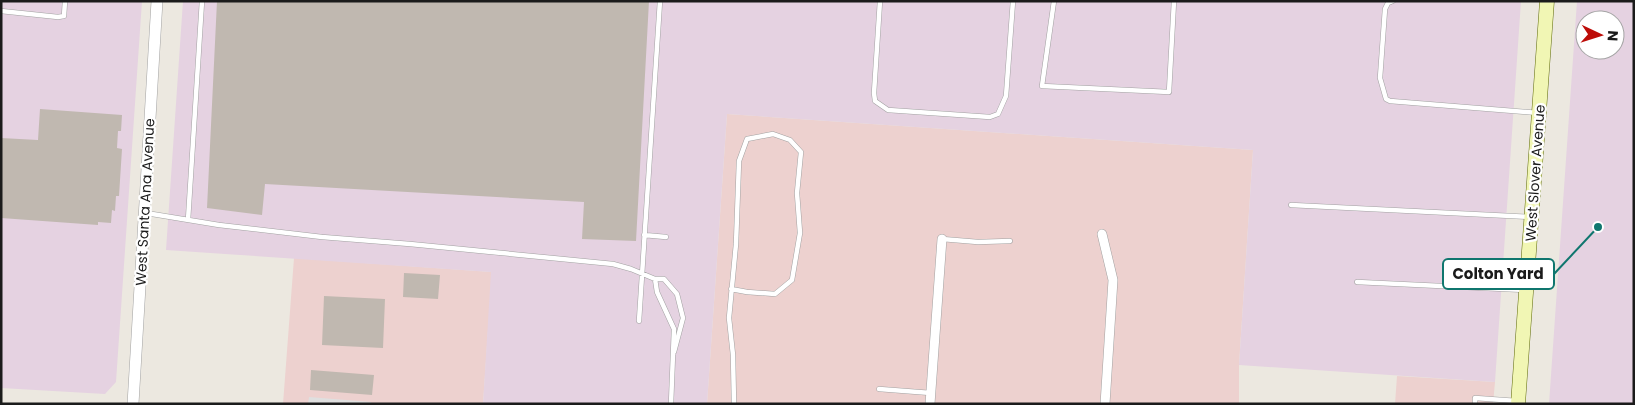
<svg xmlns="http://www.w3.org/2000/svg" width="1635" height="405" font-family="Poppins,sans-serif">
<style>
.commercial{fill:#edd1cf}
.industrial{fill:#e5d2e1;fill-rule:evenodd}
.parking{fill:#dfdfdf}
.building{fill:#c0b8b0}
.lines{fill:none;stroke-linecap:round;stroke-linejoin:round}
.service-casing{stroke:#a2a2a2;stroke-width:5.5}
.minor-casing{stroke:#a2a2a2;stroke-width:10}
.tertiary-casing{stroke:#a2a2a2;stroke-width:12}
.secondary-casing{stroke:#5e6a09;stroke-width:15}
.service{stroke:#fff;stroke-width:4.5}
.minor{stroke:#fff;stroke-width:9}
.tertiary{stroke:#fff;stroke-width:11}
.secondary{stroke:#f1f6b4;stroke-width:14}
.labels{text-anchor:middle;stroke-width:4.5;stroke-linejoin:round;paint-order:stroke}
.street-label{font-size:14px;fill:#1b1b1b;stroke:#fff}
.leader{fill:none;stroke:#0f766e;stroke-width:2}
.callout-dot{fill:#0f766e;stroke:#fff;stroke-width:2}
.callout{fill:#fff;stroke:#0f766e;stroke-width:2}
.callout-label{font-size:15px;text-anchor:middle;font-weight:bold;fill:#1b1b1b}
</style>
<rect width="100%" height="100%" fill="#ece8e0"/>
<path class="commercial" d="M727 114 1253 150 1239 365V404H707Z
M294 258 492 272 483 404H283Z
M1397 376 1495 382 1493 404H1395Z"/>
<path class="industrial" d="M1 1H142L116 382 105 394 1 388Z
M183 1H1521L1495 382 1239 365 1253 150 727 114 707 404H483L491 272 166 250Z
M1577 1H1634V404H1549ZM1585 20H1615V50H1585Z"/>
<path class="parking" d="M309 397 371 402V404H308Z"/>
<path class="building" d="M217 1H649L636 241 582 239 584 202 265 184 262 215 207 208Z
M40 109 122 115 121 131H118L117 148 122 149 119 196H116L115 211 112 210 111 223 98 222V225L1 218V138L38 140Z
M404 273 440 275 438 299 403 297Z
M324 296 385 299 383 348 322 345Z
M311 370 374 375 372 395 310 390Z"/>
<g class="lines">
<g class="service-casing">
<path id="service" d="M880 1 874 93 875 101 888 110 990 117 998 114 1006 96 1013 1
M1054 1 1042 86 1169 92 1174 1
M1393 1 1388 3 1385 9 1380 78 1386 99 1390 101 1538 113
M1 11 58 17 64 16 65 1
M1291 205 1530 217
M146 213 219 225 322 237 410 244 613 264 631 269 655 279H664L677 294 683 318 674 352
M188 220 202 1
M644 235 666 237
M942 239 978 242 1010 241
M655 279 657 292 674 329 671 404
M1357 282 1525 290
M731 289 747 292 775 294 792 280 800 233 797 193 801 152 790 140 773 134 747 139 739 161 736 244 729 318 733 355 734 404
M639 321 660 1
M879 389 931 393
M1475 404V398L1517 401"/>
</g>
<g class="minor-casing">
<path id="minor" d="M1102 234 1113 280 1105 404
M930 404 942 239"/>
</g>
<g class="tertiary-casing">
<path id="tertiary" d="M133 404 157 1"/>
</g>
<g class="secondary-casing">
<path id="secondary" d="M1518 404 1547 1"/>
</g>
<use href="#service" class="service"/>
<use href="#minor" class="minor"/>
<use href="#tertiary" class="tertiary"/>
<use href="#secondary" class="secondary"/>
</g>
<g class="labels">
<g class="street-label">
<text transform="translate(1535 173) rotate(-86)" y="5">West Slover Avenue</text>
<text transform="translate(145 202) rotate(-87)" y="5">West Santa Ana Avenue</text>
</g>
</g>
<path class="leader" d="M1598 227L1554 274"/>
<circle class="callout-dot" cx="1598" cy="227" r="5"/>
<rect class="callout" x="1443" y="259" width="111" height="30" rx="5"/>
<g class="callout-label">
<text x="1498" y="279">Colton Yard</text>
</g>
<rect width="1635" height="405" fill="none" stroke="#1b1b1b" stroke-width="5"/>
<g transform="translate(1600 35) rotate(94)"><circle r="24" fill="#ffffff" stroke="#a4a4a4"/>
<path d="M0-4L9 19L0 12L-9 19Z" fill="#bd0c08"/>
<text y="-8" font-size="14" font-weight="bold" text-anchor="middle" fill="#1b1b1b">N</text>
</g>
</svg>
